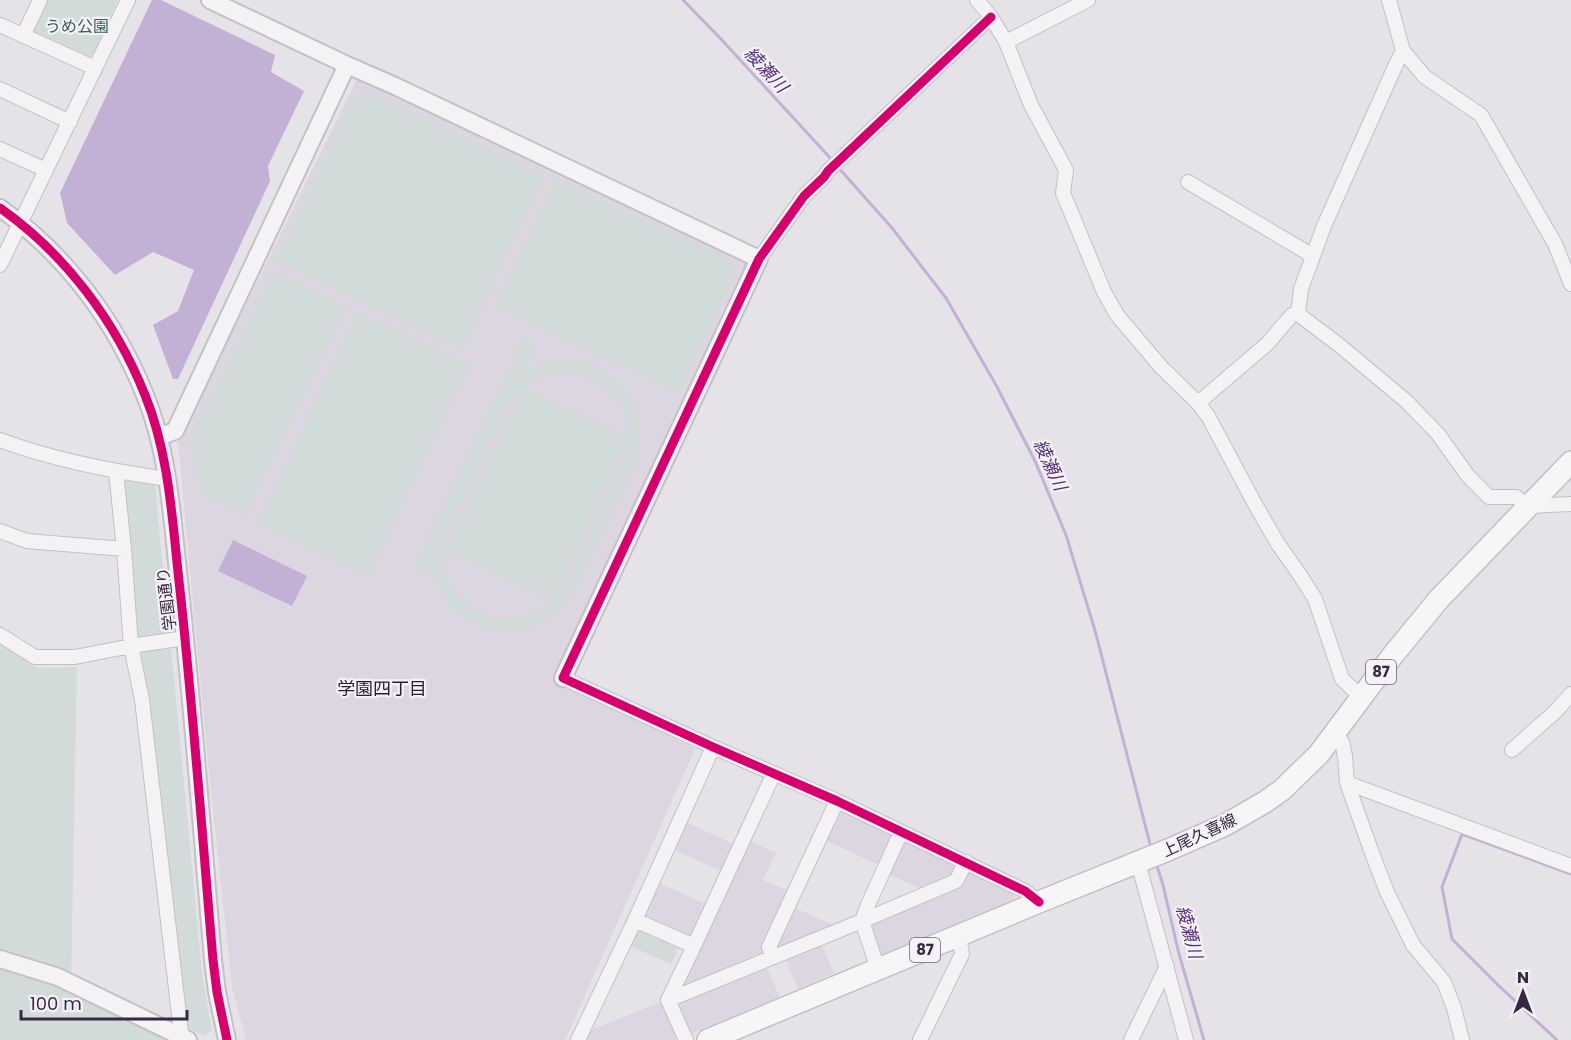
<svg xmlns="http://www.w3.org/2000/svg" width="1571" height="1040" font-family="Poppins,'Noto Sans JP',sans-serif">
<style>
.built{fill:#dcd6e0}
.green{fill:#d2dbda;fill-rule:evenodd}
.water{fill:#c2b1d4}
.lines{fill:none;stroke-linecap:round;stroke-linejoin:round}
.stream{stroke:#c2b1d4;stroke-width:3}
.minor-casing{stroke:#c3c0c6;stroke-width:16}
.tertiary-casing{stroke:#c3c0c6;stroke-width:20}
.primary-casing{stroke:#c3bfc6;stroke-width:24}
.minor{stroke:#f4f2f5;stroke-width:14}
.tertiary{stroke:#f4f2f5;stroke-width:16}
.primary{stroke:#f7f6f7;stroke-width:21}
.cycleway-casing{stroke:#f4f1f7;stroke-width:13}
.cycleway{stroke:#d6006c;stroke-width:9}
.labels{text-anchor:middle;stroke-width:4.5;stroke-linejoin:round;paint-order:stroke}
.shield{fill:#f4f1f7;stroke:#706579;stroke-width:1.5}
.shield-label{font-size:15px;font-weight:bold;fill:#382943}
.park-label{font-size:16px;fill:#365f56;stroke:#f4f1f7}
.street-label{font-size:16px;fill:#382943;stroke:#f4f1f7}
.water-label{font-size:18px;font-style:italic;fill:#563178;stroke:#f4f1f7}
.neighbourhood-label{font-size:18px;fill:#2a1b33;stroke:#f4f1f7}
</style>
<rect width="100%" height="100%" fill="#e6e3e8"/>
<path class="built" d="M358 77 745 260 748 269 555 678 695 749 565 1040H246L232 987 208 762 178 442Z
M842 810 892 834 894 839 881 866 827 841Z
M686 822 736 845 723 872 672 849Z
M748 840 776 853 763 880 791 892 762 956 687 988 682 983Z
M907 841 959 866 952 878 924 890 888 874 902 843Z
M971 872 1015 892 1014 899 883 954 878 952 868 927 870 923Z
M657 882 708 905 694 937 690 939 645 919 642 913Z
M795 908 836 926 783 948 778 944Z
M821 943 834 973 798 989 785 958Z
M766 966 780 997 691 1034 686 1032 676 1007 677 1002Z
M663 1001 678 1036 675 1040H583L588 1031Z"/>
<path class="green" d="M48 0H118L93 54 87 59 35 35 33 28Z
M369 93 545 176 462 350 275 261 353 98Z
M556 178 731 260 736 271 679 393 495 307Z
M273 271 347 307 246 515 201 493 189 443Z
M357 312 469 364 369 576 258 524Z
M522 340 536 345 525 371C539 364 553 359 569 360 618 362 650 410 639 456L573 593C544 638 483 645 447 603 439 594 436 580 433 569L427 577 414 567ZM569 372C604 378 629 400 628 437L524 388C537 376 552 373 569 372ZM523 389 447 551 552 601C540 615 516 621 498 618 469 613 444 586 444 557 445 534 459 512 468 492 483 462 497 431 511 400ZM627 443V453L558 596 554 599Z
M123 479 155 484 169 635 137 641Z
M0 643 38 668 77 667 71 991 168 1040H0Z
M171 647 202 973 212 1031 203 1036 187 1027 141 650Z
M637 928 684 947V951L678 949 671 964 628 945Z"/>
<path class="water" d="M152 0H161L275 55 271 72 304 91 268 166 270 181 178 379H173L153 325 178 311 194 270 153 252 115 275 67 223 60 193Z
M233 540 307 576 292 606 218 571Z"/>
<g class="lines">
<path class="stream" d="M683 0 720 38 833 161
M837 166 892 228 946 298 996 385 1035 461 1066 535 1096 634 1151 848
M1156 863 1163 885 1179 954 1204 1040
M1557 1040 1499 986 1452 939 1442 887 1462 834 1571 874"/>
<g class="minor-casing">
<path id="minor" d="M977 0 991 17 1006 42 1088 0
M1389 0 1403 51 1425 77 1481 115 1555 244 1571 284
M0 25 95 68
M23 36 40 0
M1006 42 1031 105 1066 170 1063 193 1104 292 1117 315 1161 367 1198 403 1208 416 1256 506 1278 544 1300 575 1315 599 1342 679 1362 698
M0 89 70 122
M0 149 46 170
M1188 182 1313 256
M759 259 804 196 824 177 828 171 991 17
M0 265 128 0
M1298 314 1301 289 1324 226 1397 62 1403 51
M1198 403 1267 344 1292 315 1298 314 1339 345 1406 401 1438 434 1468 476 1489 497H1516L1528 506 1571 504
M0 440C53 460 111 471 167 479
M116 472 124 549 131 646 142 700 182 1040
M0 531 27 541 124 549
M0 635 35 657H75L131 646 185 638
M563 678 713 747 837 801 1025 891 1039 902
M1334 735 1342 742 1345 756 1347 783 1372 853 1387 892 1413 945 1444 982 1454 1008 1462 1040
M1512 750 1555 712 1571 694
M1347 783 1571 866
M1138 862 1186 1040
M635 920 694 946
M774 957 769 947 837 801
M878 969 862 921 867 907 901 832
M668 1000 862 921 956 881 966 862
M668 1000 694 946 774 773
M668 1000 686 1040
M578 1040 635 920 713 747
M920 1040 962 954 959 936
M1131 1040 1167 966"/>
</g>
<g class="tertiary-casing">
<path id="tertiary" d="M210 0 347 65 395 86 759 259 563 678
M0 208C65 254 115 320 145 395 169 454 172 518 179 581 193 707 202 833 213 960L217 992 227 1040
M159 437 175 431 347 65
M0 959 58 977 188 1040"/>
</g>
<g class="primary-casing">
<path id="primary" d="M708 1040 1039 902 1168 850 1225 825 1265 802 1282 790 1319 754 1393 655 1439 599 1571 462"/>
</g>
<use href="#minor" class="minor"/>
<use href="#tertiary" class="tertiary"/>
<use href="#primary" class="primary"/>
<g class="cycleway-casing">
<path id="cycleway" d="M991 17 828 171 824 177 804 196 759 259 563 678 713 747 837 801 1025 891 1039 902
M0 208C65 254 115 320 145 395 169 454 172 518 179 581 193 707 202 833 213 960L217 992 227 1040"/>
</g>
<use href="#cycleway" class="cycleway"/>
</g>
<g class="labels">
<g class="shield">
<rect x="1366" y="660" width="30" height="24" rx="4.5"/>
<rect x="910" y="938" width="30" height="24" rx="4.5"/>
</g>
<g class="shield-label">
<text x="1381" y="677">87</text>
<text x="925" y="955">87</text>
</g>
<g class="park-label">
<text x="77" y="32">うめ公園</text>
</g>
<g class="street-label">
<text transform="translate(166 599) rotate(-97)" y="6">学園通り</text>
<text transform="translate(1199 835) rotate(-25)" y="6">上尾久喜線</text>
</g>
<g class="water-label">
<text transform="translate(766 70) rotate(47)" y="6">綾瀬川</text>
<text transform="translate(1050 465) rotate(65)" y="6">綾瀬川</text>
<text transform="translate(1189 932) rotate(75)" y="6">綾瀬川</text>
</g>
<g class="neighbourhood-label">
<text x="382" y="695">学園四丁目</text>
</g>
</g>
<g transform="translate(1523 992)" stroke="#f4f1f7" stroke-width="4.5" paint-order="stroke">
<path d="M0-4.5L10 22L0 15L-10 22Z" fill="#382943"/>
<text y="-9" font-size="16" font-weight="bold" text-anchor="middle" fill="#382943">N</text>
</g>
<path d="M21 1010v9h166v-9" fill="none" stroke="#382943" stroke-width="3"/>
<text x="30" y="1010" font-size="18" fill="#382943" stroke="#f4f1f7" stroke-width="4.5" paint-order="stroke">100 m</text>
</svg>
